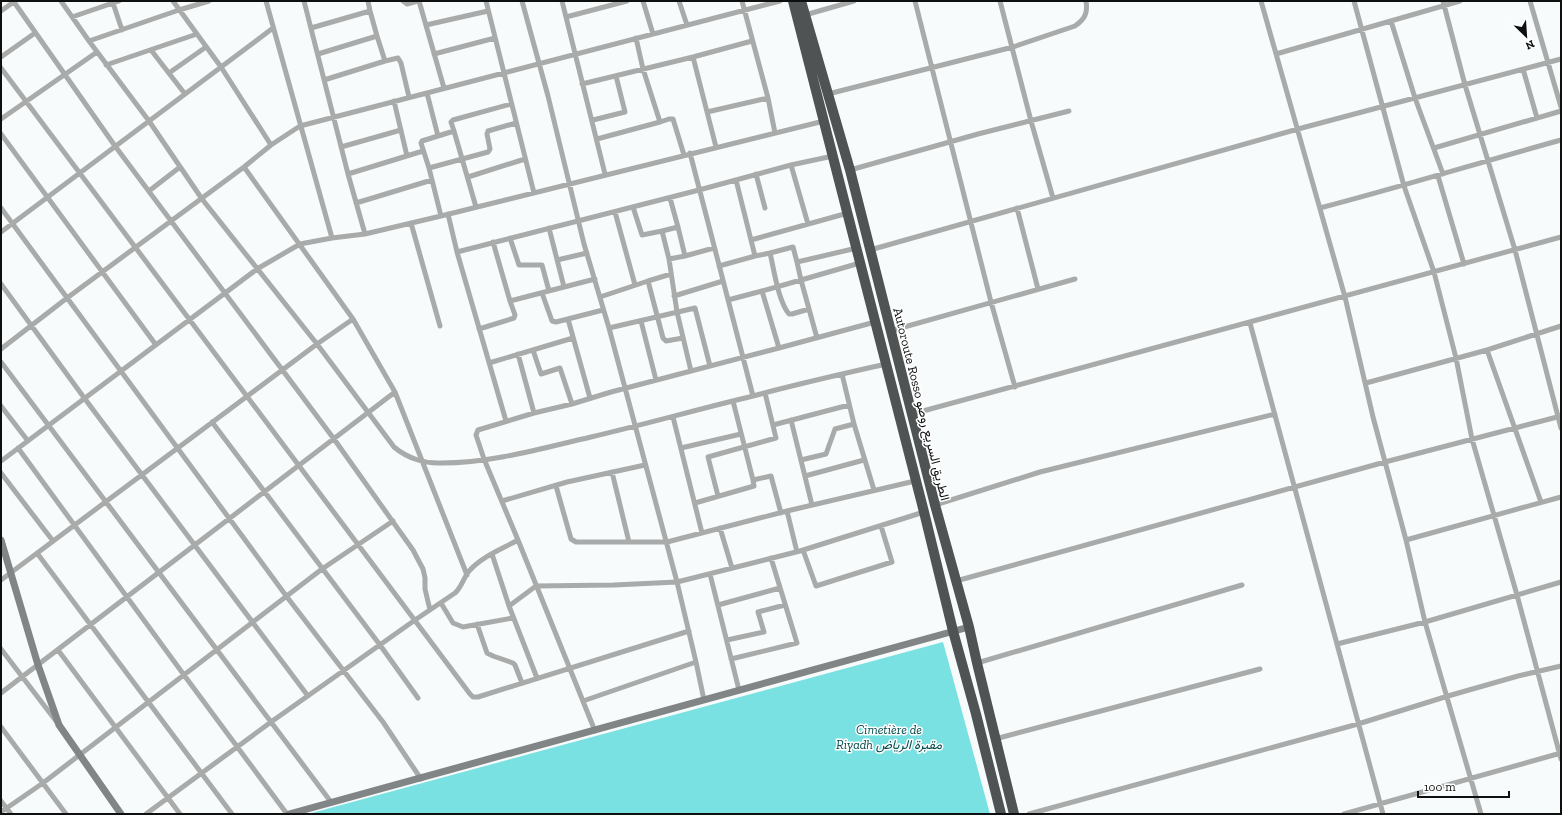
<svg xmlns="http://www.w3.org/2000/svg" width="1562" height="815" viewBox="0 0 1562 815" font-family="'Zilla Slab',Vazirmatn,serif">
	<rect width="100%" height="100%" fill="#f7fbfb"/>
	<path fill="#7ae1e2" d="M 943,642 L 990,814 L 308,814 Z"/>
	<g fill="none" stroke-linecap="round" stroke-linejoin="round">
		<path stroke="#a9abab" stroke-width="5" d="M 61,1 L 89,41 L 149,121 L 202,199 L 317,344 L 394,447 C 407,458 425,464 442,463 C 492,463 543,448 591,437 C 646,424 699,409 753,396 C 797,384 842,374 886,364
			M 173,1 L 221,67 L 271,145
			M 266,1 L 332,238
			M 304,1 L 348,174
			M 403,1 L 407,4 L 418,1
			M 419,1 L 444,88
			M 486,1 L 534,193
			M 522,1 L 548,96 L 584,244 L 609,328 L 677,582 L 696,662 L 704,700
			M 562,1 L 605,174
			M 643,1 L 653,34
			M 679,1 L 687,25
			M 742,1 L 768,98 L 775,133
			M 915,1 L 991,302 L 1015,387
			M 1000,1 L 1031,121 L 1053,198
			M 1261,1 L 1345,297 L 1373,417 L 1406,540 L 1425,622 L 1481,814
			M 1354,1 L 1404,186 L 1434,272 L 1456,358 L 1472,439 L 1517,595 L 1561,759
			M 1443,1 L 1465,85 L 1515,250 L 1561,428
			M 1530,1 L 1561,107
			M 14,2 L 115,146 L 334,439 L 413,550 L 423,569 L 425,578 L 425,589 L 430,610
			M 113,3 L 122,30
			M 1,11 L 15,1
			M 805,15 L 854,1
			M 72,17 L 119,1
			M 566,17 L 627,1
			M 1391,21 L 1415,98 L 1443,174
			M 426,25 L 488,11
			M 311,28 L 370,11 L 368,1
			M 377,36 L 385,61
			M 636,38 L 643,69 L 660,122 L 669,119 L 673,119 L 684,155
			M 89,41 L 179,10 L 209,1
			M 151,50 L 185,94
			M 318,54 L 377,36 L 370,11
			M 434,54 L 495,38
			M 1276,54 L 1460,1
			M 1,57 L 35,33
			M 693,57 L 716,147
			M 106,65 L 197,34
			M 1,68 L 470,694 L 473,697 L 478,697 L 689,631
			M 1523,69 L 1537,118
			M 169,73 L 206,47
			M 324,80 L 385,61 L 398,58 L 401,63 L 409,97
			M 582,84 L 693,57 L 752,41
			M 427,93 L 438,136
			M 828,94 L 1013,47 L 1075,26 C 1085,19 1088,13 1086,1
			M 394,101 L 407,156
			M 707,112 L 768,98
			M 1,119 L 97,52
			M 593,120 L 625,112 L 616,76
			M 454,131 L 476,207
			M 1,134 L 156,345
			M 597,139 L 660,122
			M 341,147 L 401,130
			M 1434,148 L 1561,111
			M 690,153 L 753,396
			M 791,165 L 808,224
			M 244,167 L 353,319
			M 429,168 L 488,152 L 490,149 L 487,134 L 488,131 L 516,123
			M 850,170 L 978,134 L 1069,111
			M 756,174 L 765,208
			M 1438,176 L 1464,264
			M 468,177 L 525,159
			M 149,191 L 180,167
			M 670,198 L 678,227 L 662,231 L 669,259 L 677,312 L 691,371
			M 356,203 L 432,180
			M 633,207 L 642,235 L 662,231
			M 1,208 L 287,597 L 383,722 L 421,779
			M 1017,208 L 1038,289
			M 1320,208 C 1401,187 1481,162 1561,140
			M 615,212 L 635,285
			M 448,214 L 457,252 L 506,421
			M 441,216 L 429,168 L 421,143 L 422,141 L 454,131 L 451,122 L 453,120 L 511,104
			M 411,223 L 440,326
			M 549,228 L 564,287
			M 1,232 L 273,28
			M 365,234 L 348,174 L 423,151
			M 510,238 L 519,265 L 542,265 L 549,291
			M 751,240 L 848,213
			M 493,242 L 510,301 L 595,279
			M 857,248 L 797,262 L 801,280 L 860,263
			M 870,250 L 1298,129 L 1561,59
			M 457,252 L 699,190 L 791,165 L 833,156
			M 770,253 L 793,247 L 797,262
			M 685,256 L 714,248
			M 755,256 L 770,253 C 774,269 778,301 789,314 L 792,314 L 809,309
			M 669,259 L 685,256 L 678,227
			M 557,260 L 587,253
			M 719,266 L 755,256 L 736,180
			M 648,281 L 671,274
			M 1,284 L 85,399 L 308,696
			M 762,291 L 801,280 L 817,338
			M 542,293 L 552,321 L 556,322 L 603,310
			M 674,296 L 723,281
			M 600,297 L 648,281 L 663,338 L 666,341 L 683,338
			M 568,319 L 590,398
			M 641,321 L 656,380
			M 1250,323 L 1383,814
			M 609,328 L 695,308 L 710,366
			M 479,329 L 514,318 L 515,315 L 510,301
			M 890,331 L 1075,279
			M 779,348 L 875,322
			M 1,349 L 67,298 L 244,167 L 271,145 L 300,126 L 780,1
			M 533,350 L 541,374 L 560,368 L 572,404
			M 1487,350 L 1541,502
			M 518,354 L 534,413
			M 1,362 L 331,802
			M 489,363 L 573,338
			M 1366,383 L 1487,350 L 1561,326
			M 733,401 L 753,480
			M 1,406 L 28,441
			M 912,414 L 1561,237
			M 673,417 L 702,533
			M 791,420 L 812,505
			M 212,422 L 380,645 L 418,698
			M 854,424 L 874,490
			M 773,425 L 849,405
			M 18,448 L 184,675 L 287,814
			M 681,448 L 741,434
			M 801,460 L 826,454 L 835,429 L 854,424 L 842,374
			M 1,461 L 257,269 L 300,244 L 332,238 L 365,234 L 441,216 L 824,121
			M 612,472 L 629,542
			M 1,473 L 53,541
			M 805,476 L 864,460
			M 556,486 L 571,539 L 576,542 L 667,542 L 787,511 L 915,481
			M 718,496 L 708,457 L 776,438 L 765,393
			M 502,501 L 567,482 L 645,465
			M 695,503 L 754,486 L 753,480 L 771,476 L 781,513
			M 935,505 L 1040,472 L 1275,414
			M 787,511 L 797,552
			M 720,528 L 732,568
			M 1406,540 L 1561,497
			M 803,550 L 816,586 L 892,562 L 881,526
			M 37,553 L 232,814
			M 492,554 L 509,606 L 537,678
			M 710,574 L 739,690
			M 1,580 L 317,344 L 353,319 L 395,392 L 467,575
			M 956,581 L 1385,462 L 1561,416
			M 441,603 L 453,623 L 463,627 L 513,618
			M 718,605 L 780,588
			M 509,606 L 536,586 L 614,585 L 677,582 L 800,551 L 924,512
			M 477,624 L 487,653 L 493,656 L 513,663 L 515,665 L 522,683
			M 727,640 L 764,632 L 758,612 L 785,605
			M 1337,644 L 1425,622 L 1561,582
			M 1,649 L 56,721
			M 58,650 L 180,814
			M 731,659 L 797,643 L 771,558
			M 977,663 L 1242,585
			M 1,693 L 395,392
			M 583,701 L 696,662
			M 1,727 L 66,814
			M 595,731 L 518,540 L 484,459 L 476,435 L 478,430 L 534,413 L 572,404 L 611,392 L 779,348 L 762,291 L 728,300
			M 995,739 L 1260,669
			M 1,801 L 11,814
			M 1,812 L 43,783 L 322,569 L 393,521
			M 146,814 L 271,722 L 415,620 L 455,593 C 462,587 464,576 470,570 C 483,556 502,549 518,540
			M 1029,814 L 1358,724 L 1448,696 L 1518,676 L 1561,666
			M 1344,814 L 1561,753"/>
		<path stroke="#828585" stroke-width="7" d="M 1,540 L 38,665 L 59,725 L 121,814
			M 289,814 L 969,627"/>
		<path stroke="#4f5353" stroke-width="10" d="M 793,1 L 924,512 L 953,631 L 976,714 L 1001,814
			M 801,1 L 850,170 L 935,505 L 969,627 L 977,663 L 1014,814"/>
	</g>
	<g text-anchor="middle" stroke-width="3" stroke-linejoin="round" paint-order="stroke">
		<g font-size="13" fill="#0e1010" stroke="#fff">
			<text transform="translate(922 404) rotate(76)" y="5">Autoroute Rosso الطريق السريع روصو</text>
		</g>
		<g font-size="13" font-style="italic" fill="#024a4b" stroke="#fff">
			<text x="889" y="734">Cimetière de<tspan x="889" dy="15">Riyadh مقبرة الرياض</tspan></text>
		</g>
	</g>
	<rect width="1562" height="815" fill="none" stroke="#0e1010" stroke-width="4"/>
	<g transform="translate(1526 36) rotate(155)" stroke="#ffffff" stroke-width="3" paint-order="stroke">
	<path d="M0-3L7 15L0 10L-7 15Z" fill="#0e1010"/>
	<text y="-6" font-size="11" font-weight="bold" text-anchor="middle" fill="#0e1010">N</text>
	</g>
	<path d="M1418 791v6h91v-6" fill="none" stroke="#0e1010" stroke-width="2"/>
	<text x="1424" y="791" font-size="12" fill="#0e1010" stroke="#ffffff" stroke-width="3" paint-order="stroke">100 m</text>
</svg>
